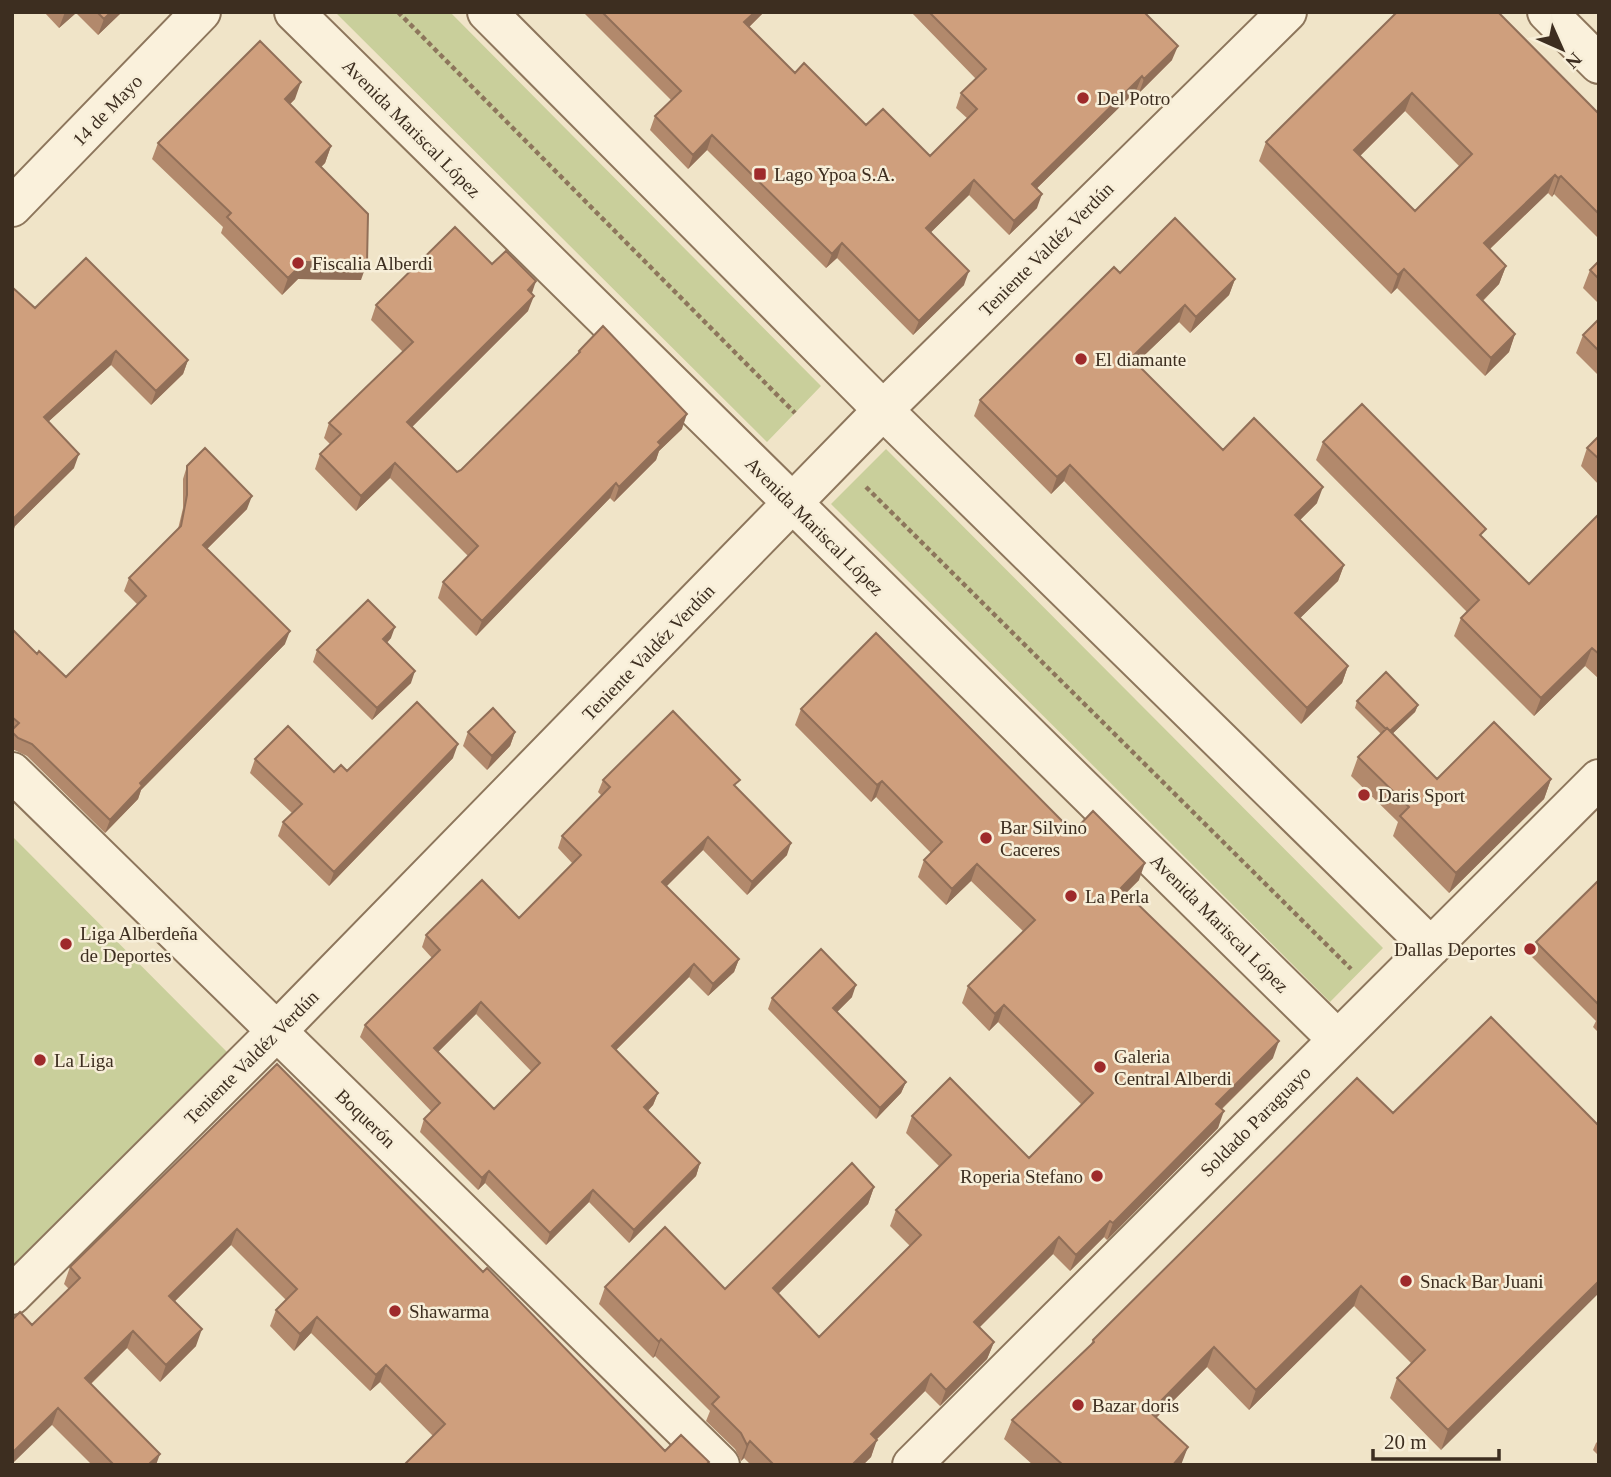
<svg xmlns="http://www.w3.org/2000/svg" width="1611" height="1477" viewBox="0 0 1611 1477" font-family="Georgia,serif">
	<rect width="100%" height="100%" fill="#f0e4c8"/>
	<path fill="#c9cf9b" d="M 335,12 L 450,12 L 821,386 L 767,442 Z
		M 886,449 L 1383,948 L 1330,1002 L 831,504 Z
		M 12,836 L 227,1052 L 12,1266 Z"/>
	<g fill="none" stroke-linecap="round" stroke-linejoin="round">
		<g stroke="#8d765c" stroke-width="42">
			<path id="minor" d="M 294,12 L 1337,1039
				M 487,12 L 883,410 L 1431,947
				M 1547,12 L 1599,64
				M 12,207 L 201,12
				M 12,772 L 720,1465
				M 12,1295 L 277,1031 L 883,410 L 1287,12
				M 912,1465 L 1599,779"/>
		</g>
		<path stroke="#8d765c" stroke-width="4.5" stroke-dasharray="5 3.5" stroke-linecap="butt" d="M 398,12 L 795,413
			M 866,487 L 1351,969"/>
		<use href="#minor" stroke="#faf1dc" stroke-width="38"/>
	</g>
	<path fill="#b2896c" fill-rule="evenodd" d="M 44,12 L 122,12 L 98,35 L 76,13 L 59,28 Z
		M 583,12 L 764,12 L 749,27 L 795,73 L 866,125 L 930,156 L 968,119 L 956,108 L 961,93 L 976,79 L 911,12 L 1144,12 L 1172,60 L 1139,93 L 1136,91 L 1037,188 L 1037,208 L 1009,235 L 969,195 L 931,232 L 964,285 L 913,335 L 837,258 L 826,268 L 707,150 L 688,169 L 650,130 L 655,116 L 671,100 Z
		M 1397,12 L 1599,114 L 1599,239 L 1554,194 L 1552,197 L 1548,193 L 1490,249 L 1506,266 L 1499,284 L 1483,301 L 1515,334 L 1509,352 L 1485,376 L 1397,288 L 1391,294 L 1259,161 L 1266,142 ZM 1405,111 L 1460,167 L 1415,211 L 1360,156 Z
		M 295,99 L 290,104 L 331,146 L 325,163 L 321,167 L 361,280 L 298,279 L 282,295 L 221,233 L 223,227 L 152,159 L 158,143 Z
		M 1599,261 L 1599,304 L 1583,288 L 1590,270 Z
		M 492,264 L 531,293 L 528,311 L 412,427 L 457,472 L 461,470 L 577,355 L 579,351 L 682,429 L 659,451 L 656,460 L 614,502 L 610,498 L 476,636 L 438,598 L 443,582 L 468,556 L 390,478 L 356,511 L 315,469 L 320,454 L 330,444 L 324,438 L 329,423 L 403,352 L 371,320 L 376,305 Z
		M 1120,273 L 1235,279 L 1229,295 L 1190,333 L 1179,322 L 1136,363 L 1223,450 L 1317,503 L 1300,520 L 1344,565 L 1338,581 L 1300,618 L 1348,666 L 1342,683 L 1301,724 L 1064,481 L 1051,494 L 974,416 L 980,400 Z
		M 35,308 L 188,360 L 183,374 L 151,405 L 111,365 L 48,422 L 74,468 L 15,526 Z
		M 1599,319 L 1599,376 L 1576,353 L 1583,335 Z
		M 1599,436 L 1599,485 L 1581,466 L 1587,448 Z
		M 1323,442 L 1483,538 L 1529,584 L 1599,514 L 1599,679 L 1585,666 L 1534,716 L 1454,636 L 1461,618 L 1467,612 L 1316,460 Z
		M 187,466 L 247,509 L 207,549 L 285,644 L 141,790 L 138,799 L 105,833 L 27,756 L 12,749 L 12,629 L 37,654 L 66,677 L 138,605 L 124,591 L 129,578 L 178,529 L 183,508 L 183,479 Z
		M 391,638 L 387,643 L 411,683 L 372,720 L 313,662 L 317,650 Z
		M 1357,701 L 1418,705 L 1415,712 L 1392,734 L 1437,779 L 1551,779 L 1544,799 L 1449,893 L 1393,836 L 1398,822 L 1351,776 L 1358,757 L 1381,734 L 1355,708 Z
		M 801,709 L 1073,832 L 1139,880 L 1126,893 L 1273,1058 L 1222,1109 L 1218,1128 L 1107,1240 L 1104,1237 L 1070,1271 L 1053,1254 L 979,1327 L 994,1342 L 987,1359 L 940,1406 L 925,1391 L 876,1440 L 871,1457 L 863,1465 L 751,1465 L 744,1458 L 741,1461 L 735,1449 L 706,1421 L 710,1411 L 655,1356 L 653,1358 L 599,1304 L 605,1287 L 725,1289 L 874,1187 L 868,1204 L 778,1294 L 819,1337 L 910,1246 L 890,1226 L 896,1210 L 939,1166 L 906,1133 L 912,1116 L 1029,1158 L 1082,1105 L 998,1022 L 989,1031 L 962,1003 L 968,986 L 1024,932 L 971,881 L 946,905 L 918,877 L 924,860 L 931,853 L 876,797 L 871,802 L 795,725 Z
		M 468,732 L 515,732 L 510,746 L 487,770 L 463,746 Z
		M 453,758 L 329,886 L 278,836 L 283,822 L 292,813 L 250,773 L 255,759 L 334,772 L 347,771 Z
		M 603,780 L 737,787 L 787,855 L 747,895 L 703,850 L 666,886 L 739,959 L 734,972 L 708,996 L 689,977 L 616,1050 L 658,1093 L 653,1105 L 648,1111 L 700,1163 L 696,1176 L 629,1243 L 589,1202 L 546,1245 L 485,1183 L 478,1190 L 420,1132 L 424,1119 L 432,1112 L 360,1037 L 365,1025 L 432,958 L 422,947 L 426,935 L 519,918 L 573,864 L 558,848 L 562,836 L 602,796 L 598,792 ZM 476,1014 L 532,1072 L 494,1109 L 438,1052 Z
		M 1599,880 L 1599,1033 L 1593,1027 L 1596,1021 L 1531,956 L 1536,942 Z
		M 852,997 L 837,1012 L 906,1082 L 901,1093 L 876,1119 L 768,1009 L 772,998 Z
		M 277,1064 L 483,1272 L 665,1451 L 709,1462 L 433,1436 L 380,1382 L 370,1391 L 311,1333 L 294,1351 L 270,1326 L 276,1310 L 286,1300 L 231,1245 L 175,1301 L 196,1346 L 160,1382 L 127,1348 L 91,1384 L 156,1465 L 92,1465 L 52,1425 L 32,1325 L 69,1289 L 64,1284 L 70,1267 Z
		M 1393,1113 L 1599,1126 L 1441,1450 L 1390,1398 L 1397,1378 L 1412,1364 L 1354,1306 L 1249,1410 L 1207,1367 L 1156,1418 L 1181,1465 L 1033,1465 L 1004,1439 L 1012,1420 L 1091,1344 L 1093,1340 Z
		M 1599,1440 L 1599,1456 L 1593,1450 L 1596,1443 Z"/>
	<path fill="#916f58" d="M 65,12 L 76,13 L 59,28 Z
		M 111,12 L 122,12 L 98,35 L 104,19 Z
		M 755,12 L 764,12 L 739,37 L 744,22 Z
		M 1178,46 L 1172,60 L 1139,93 L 1144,79 Z
		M 1142,76 L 1136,91 L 1027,198 L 1032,184 Z
		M 301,82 L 295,99 L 279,115 L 285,99 Z
		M 1412,93 L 1405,111 L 1348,168 L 1354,150 Z
		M 712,135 L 707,150 L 688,169 L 693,155 Z
		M 331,146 L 325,163 L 310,178 L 316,162 Z
		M 1555,175 L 1548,193 L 1477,261 L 1484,243 Z
		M 1561,176 L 1554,194 L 1552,197 L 1558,178 Z
		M 974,180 L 969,195 L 921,242 L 926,228 Z
		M 1042,194 L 1037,208 L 1009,235 L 1014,221 Z
		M 842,243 L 837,258 L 826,268 L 832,254 Z
		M 304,262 L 367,263 L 361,280 L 298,279 L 282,295 L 288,278 Z
		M 1506,266 L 1499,284 L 1470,313 L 1477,295 Z
		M 1404,269 L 1397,288 L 1391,294 L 1398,275 Z
		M 969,271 L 964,285 L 913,335 L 919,321 Z
		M 1235,279 L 1229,295 L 1190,333 L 1196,317 Z
		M 536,281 L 531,296 L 528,290 Z
		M 534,296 L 528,311 L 402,437 L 407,422 Z
		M 1185,305 L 1179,322 L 1125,374 L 1131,358 Z
		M 1515,334 L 1509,352 L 1485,376 L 1491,358 Z
		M 116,351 L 111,365 L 38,431 L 44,417 Z
		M 188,360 L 183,374 L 151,405 L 156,391 Z
		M 687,414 L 682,429 L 659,451 L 656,460 L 614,502 L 619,487 L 658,442 Z
		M 79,454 L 74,468 L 15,526 L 12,535 L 12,520 Z
		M 395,463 L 390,478 L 356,511 L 361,496 Z
		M 1070,465 L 1064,481 L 1051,494 L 1057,477 Z
		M 616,483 L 610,498 L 476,636 L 482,621 Z
		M 1323,487 L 1317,503 L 1289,531 L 1295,515 Z
		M 252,496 L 247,509 L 198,558 L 203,545 Z
		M 1344,565 L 1338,581 L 1289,629 L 1295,613 Z
		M 395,627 L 391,638 L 379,650 L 383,639 Z
		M 290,631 L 285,644 L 141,790 L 138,799 L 105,833 L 110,820 L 140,783 Z
		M 1592,648 L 1585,666 L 1534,716 L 1541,698 Z
		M 1348,666 L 1342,683 L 1301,724 L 1307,708 Z
		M 415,671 L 411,683 L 372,720 L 377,708 Z
		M 1418,705 L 1415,712 L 1386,740 L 1389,732 Z
		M 515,732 L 510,746 L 487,770 L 492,756 Z
		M 458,744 L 453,758 L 329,886 L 334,872 Z
		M 1551,779 L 1544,799 L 1449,893 L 1456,873 Z
		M 882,781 L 876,797 L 871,802 L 877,785 Z
		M 708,837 L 703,850 L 658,895 L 662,882 Z
		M 791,843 L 787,855 L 747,895 L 752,882 Z
		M 1145,863 L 1139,880 L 1115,904 L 1121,888 Z
		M 977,864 L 971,881 L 946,905 L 952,889 Z
		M 739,959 L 734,972 L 708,996 L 713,984 Z
		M 694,964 L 689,977 L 608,1058 L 612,1046 Z
		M 856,985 L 852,997 L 829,1020 L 833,1008 Z
		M 481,1002 L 476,1014 L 430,1060 L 434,1048 Z
		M 1004,1005 L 998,1022 L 989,1031 L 995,1014 Z
		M 1279,1041 L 1273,1058 L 1210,1120 L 1216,1104 Z
		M 906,1082 L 901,1093 L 876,1119 L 880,1108 Z
		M 658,1093 L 653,1105 L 639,1119 L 644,1107 Z
		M 1224,1111 L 1218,1128 L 1107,1240 L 1113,1223 Z
		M 700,1163 L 696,1176 L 629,1243 L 634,1230 Z
		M 489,1171 L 485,1183 L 478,1190 L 482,1178 Z
		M 874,1187 L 868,1204 L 767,1305 L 773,1288 Z
		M 593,1190 L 589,1202 L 546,1245 L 550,1233 Z
		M 1110,1221 L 1104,1237 L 1070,1271 L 1076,1255 Z
		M 237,1229 L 231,1245 L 163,1313 L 169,1296 Z
		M 1059,1237 L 1053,1254 L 968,1339 L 974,1322 Z
		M 1599,1281 L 1599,1293 L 1441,1450 L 1448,1430 Z
		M 1361,1286 L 1354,1306 L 1249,1410 L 1256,1390 Z
		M 317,1317 L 311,1333 L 294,1351 L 300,1334 Z
		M 202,1329 L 196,1346 L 160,1382 L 166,1365 Z
		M 133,1331 L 127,1348 L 79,1395 L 85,1378 Z
		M 661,1339 L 655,1356 L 653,1358 L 659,1342 Z
		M 994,1342 L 987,1359 L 940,1406 L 946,1390 Z
		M 1214,1347 L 1207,1367 L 1143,1431 L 1150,1412 Z
		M 386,1365 L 380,1382 L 370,1391 L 376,1375 Z
		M 931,1374 L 925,1391 L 865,1451 L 871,1434 Z
		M 58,1408 L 52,1425 L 12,1464 L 12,1453 Z
		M 877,1440 L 871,1457 L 863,1465 L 852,1465 Z
		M 750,1441 L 744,1458 L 741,1461 L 747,1445 Z
		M 1188,1447 L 1181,1465 L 1173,1465 Z
		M 160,1454 L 156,1465 L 148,1465 Z"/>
	<path fill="#cf9f7d" stroke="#916f58" stroke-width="2" fill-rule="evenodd" d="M 97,12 L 111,12 L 104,19 Z
		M 602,12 L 755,12 L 744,22 L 795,73 L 804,63 L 866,125 L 883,109 L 930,156 L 977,109 L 961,93 L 986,69 L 929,12 L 1144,12 L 1178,46 L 1144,79 L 1142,76 L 1032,184 L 1042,194 L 1014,221 L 974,180 L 926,228 L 969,271 L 919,321 L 842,243 L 832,254 L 712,135 L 693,155 L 655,116 L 681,91 Z
		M 1397,12 L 1498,12 L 1599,114 L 1599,214 L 1561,176 L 1558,178 L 1555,175 L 1484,243 L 1506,266 L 1477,295 L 1515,334 L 1491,358 L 1404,269 L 1398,275 L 1266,142 ZM 1412,93 L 1472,154 L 1415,211 L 1354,150 Z
		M 260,41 L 301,82 L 285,99 L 331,146 L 316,162 L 368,214 L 367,263 L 304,262 L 288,278 L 227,217 L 231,213 L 158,143 Z
		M 1175,218 L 1235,279 L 1196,317 L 1185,305 L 1131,358 L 1223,450 L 1254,418 L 1323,487 L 1295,515 L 1344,565 L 1295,613 L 1348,666 L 1307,708 L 1070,465 L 1057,477 L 980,400 L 1114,267 L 1120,273 Z
		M 455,227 L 492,264 L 506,251 L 536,281 L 528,290 L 534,296 L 407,422 L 457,472 L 461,470 L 580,352 L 579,351 L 603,326 L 687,414 L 658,442 L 661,445 L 619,487 L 616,483 L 482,621 L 443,582 L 478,546 L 395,463 L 361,496 L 320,454 L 341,434 L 329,423 L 413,342 L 376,305 Z
		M 86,258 L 188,360 L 156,391 L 116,351 L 44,417 L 79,454 L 12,520 L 12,287 L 35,308 Z
		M 1599,261 L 1599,279 L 1590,270 Z
		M 1599,319 L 1599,351 L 1583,335 Z
		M 1362,404 L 1486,529 L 1480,535 L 1529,584 L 1599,514 L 1599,654 L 1592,648 L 1541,698 L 1461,618 L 1479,600 L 1323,442 Z
		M 1599,436 L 1599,459 L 1587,448 Z
		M 205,448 L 252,496 L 203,545 L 290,631 L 140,783 L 142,786 L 110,820 L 32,744 L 18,738 L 12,732 L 12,730 L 19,723 L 12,717 L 12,629 L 37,654 L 39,651 L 66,677 L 146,596 L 129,578 L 181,526 L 187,495 L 187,466 Z
		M 368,600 L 395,627 L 383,639 L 415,671 L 377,708 L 317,650 Z
		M 876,633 L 1073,832 L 1093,811 L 1145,863 L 1121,888 L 1279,1041 L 1216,1104 L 1224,1111 L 1113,1223 L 1110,1221 L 1076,1255 L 1059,1237 L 974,1322 L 994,1342 L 946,1390 L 931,1374 L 871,1434 L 877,1440 L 852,1465 L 774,1465 L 750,1441 L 747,1445 L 741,1433 L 712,1404 L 719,1397 L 661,1339 L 659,1342 L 605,1287 L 665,1227 L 725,1289 L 852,1163 L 874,1187 L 773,1288 L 819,1337 L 921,1235 L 896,1210 L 951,1155 L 912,1116 L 950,1078 L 1029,1158 L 1093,1093 L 1004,1005 L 995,1014 L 968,986 L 1035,920 L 977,864 L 952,889 L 924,860 L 942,842 L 882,781 L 877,785 L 801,709 Z
		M 1386,672 L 1418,705 L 1390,731 L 1387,728 L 1386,729 L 1357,701 Z
		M 417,702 L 458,744 L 334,872 L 283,822 L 302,804 L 255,759 L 288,726 L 334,772 L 341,765 L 347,771 Z
		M 493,708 L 515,732 L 492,756 L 468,732 Z
		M 673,711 L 740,780 L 734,785 L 791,843 L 752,882 L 708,837 L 662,882 L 739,959 L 713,984 L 694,964 L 612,1046 L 658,1093 L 644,1107 L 700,1163 L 634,1230 L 593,1190 L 550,1233 L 489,1171 L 482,1178 L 424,1119 L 440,1103 L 365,1025 L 440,950 L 426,935 L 482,880 L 519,918 L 581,855 L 562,836 L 610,787 L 603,780 ZM 481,1002 L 540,1063 L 494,1109 L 434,1048 Z
		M 1494,722 L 1551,779 L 1456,873 L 1400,816 L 1409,807 L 1358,757 L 1387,728 L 1437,779 Z
		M 1599,880 L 1599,1005 L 1536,942 Z
		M 821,949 L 856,985 L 833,1008 L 906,1082 L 880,1108 L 772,998 Z
		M 1491,1017 L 1599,1126 L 1599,1281 L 1448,1430 L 1397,1378 L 1425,1350 L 1361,1286 L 1256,1390 L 1214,1347 L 1150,1412 L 1188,1447 L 1173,1465 L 1063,1465 L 1012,1420 L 1094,1342 L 1093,1340 L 1357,1078 L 1393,1113 Z
		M 277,1064 L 483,1272 L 487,1268 L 665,1451 L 681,1435 L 709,1462 L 706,1465 L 404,1465 L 445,1424 L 386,1365 L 376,1375 L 317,1317 L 300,1334 L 276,1310 L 297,1289 L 237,1229 L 169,1296 L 202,1329 L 166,1365 L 133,1331 L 85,1378 L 160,1454 L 148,1465 L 114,1465 L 58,1408 L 12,1453 L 12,1320 L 20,1312 L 32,1325 L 80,1278 L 70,1267 Z"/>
	<g fill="#9e2a2b" stroke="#f7eed8" stroke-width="2.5">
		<circle cx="1083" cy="98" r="7"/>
		<rect x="753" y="167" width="14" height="14" rx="3.5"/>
		<circle cx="298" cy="263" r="7"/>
		<circle cx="1081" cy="359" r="7"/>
		<circle cx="1364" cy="795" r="7"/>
		<circle cx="986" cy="838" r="7"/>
		<circle cx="1071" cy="896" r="7"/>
		<circle cx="66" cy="944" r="7"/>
		<circle cx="1530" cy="949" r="7"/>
		<circle cx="40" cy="1060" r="7"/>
		<circle cx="1100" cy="1067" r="7"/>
		<circle cx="1097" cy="1176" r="7"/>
		<circle cx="1406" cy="1281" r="7"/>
		<circle cx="395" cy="1311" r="7"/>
		<circle cx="1078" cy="1405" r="7"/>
	</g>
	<g text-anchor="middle" stroke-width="5" stroke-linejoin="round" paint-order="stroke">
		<g font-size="19" fill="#3d2e20" stroke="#f7eed8" text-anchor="start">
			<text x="1097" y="105">Del Potro</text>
			<text x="774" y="181">Lago Ypoa S.A.</text>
			<text x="312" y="270">Fiscalia Alberdi</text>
			<text x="1095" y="366">El diamante</text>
			<text x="1378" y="802">Daris Sport</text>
			<text x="1000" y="834">Bar Silvino<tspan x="1000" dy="22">Caceres</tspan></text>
			<text x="1085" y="903">La Perla</text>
			<text x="80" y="940">Liga Alberdeña<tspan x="80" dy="22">de Deportes</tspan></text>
			<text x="1516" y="956" text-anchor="end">Dallas Deportes</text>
			<text x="1114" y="1063">Galeria<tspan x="1114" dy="22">Central Alberdi</tspan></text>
			<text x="54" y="1067">La Liga</text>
			<text x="1083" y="1183" text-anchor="end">Roperia Stefano</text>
			<text x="1420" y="1288">Snack Bar Juani</text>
			<text x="409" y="1318">Shawarma</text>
			<text x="1092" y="1412">Bazar doris</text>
		</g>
		<g font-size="19" fill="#3d2e20" stroke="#f7eed8">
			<text transform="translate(107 110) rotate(-46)" y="7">14 de Mayo</text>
			<text transform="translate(412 128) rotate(45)" y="7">Avenida Mariscal López</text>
			<text transform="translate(1046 249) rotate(-45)" y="7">Teniente Valdéz Verdún</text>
			<text transform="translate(815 526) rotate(45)" y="7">Avenida Mariscal López</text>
			<text transform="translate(648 652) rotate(-46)" y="7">Teniente Valdéz Verdún</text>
			<text transform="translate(1220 923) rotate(45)" y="7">Avenida Mariscal López</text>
			<text transform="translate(251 1057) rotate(-45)" y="7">Teniente Valdéz Verdún</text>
			<text transform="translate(366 1118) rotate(44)" y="7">Boquerón</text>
			<text transform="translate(1255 1121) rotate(-45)" y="7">Soldado Paraguayo</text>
		</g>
	</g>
	<rect width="1611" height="1477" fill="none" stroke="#3d2e20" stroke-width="28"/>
	<g transform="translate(1562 49) rotate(135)" stroke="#f7eed8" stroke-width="5" paint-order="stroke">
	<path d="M0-5L12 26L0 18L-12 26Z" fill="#3d2e20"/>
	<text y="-10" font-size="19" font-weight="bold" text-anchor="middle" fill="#3d2e20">N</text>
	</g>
	<path d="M1373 1449v10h126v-10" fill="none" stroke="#3d2e20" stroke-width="3.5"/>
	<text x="1384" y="1449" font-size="21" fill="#3d2e20" stroke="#f7eed8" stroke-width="5" paint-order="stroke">20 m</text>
</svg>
